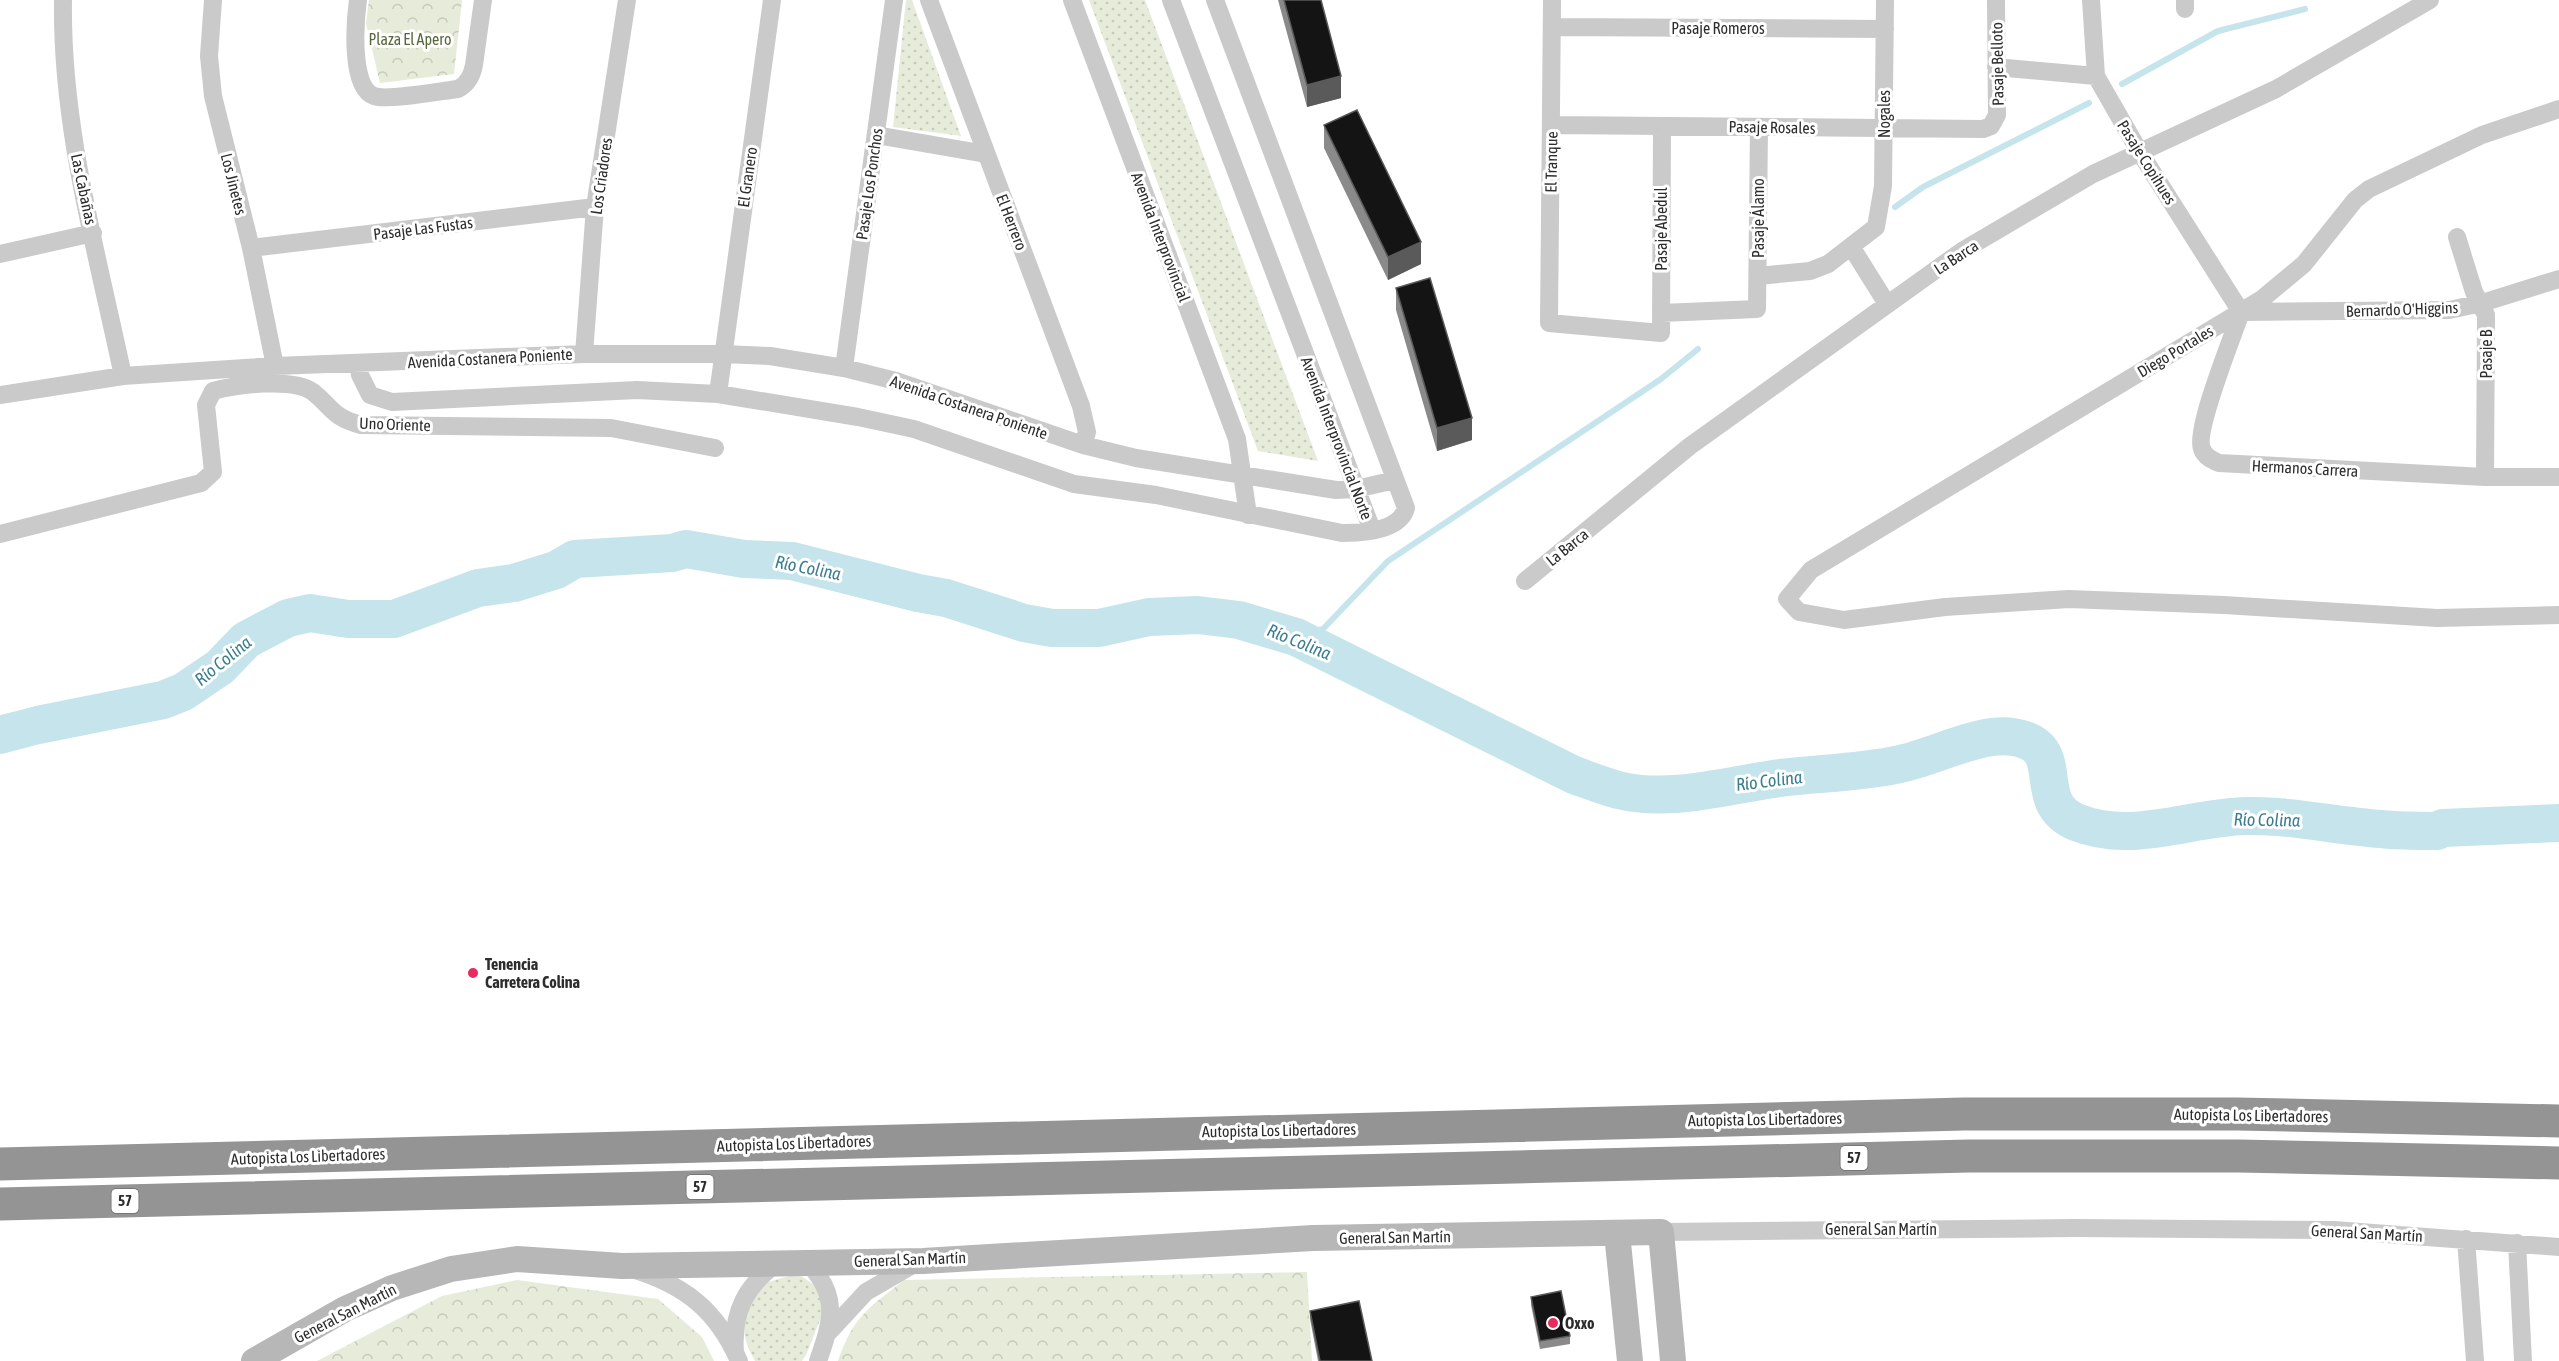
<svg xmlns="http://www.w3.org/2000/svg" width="2559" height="1361" viewBox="0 0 2559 1361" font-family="'Asap Condensed',sans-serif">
	<defs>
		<pattern id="grass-dots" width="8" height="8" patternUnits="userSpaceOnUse" patternTransform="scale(1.5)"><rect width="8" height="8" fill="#e6ebda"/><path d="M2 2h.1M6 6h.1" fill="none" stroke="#c6cabb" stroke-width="1.8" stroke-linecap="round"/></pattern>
		<pattern id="forest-crowns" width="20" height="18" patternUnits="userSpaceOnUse" patternTransform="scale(1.5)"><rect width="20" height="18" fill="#e6ebda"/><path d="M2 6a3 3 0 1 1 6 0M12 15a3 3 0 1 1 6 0" fill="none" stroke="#c6cabb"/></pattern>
	</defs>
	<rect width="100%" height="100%" fill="#fff"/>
	<path fill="url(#grass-dots)" d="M 906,0 L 912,0 L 961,136 L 893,127 Z
		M 1089,0 L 1145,0 L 1318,461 L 1258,451 Z
		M 792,1275 L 801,1276 L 816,1286 L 824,1310 L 806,1355 L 802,1361 L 755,1361 C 735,1326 745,1313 765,1283 Z"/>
	<path fill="url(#forest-crowns)" d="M 369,0 L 462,0 L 454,74 L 380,83 L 366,23 Z
		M 1307,1272 L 1312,1361 L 838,1361 C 854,1315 868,1309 904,1280 Z
		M 517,1280 L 658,1299 L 702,1337 L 714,1361 L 317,1361 L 442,1296 Z"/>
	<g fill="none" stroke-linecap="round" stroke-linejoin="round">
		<path stroke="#c5e4eb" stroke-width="6" d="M 2122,84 L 2218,31 L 2305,9
			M 1895,207 L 1923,187 L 2089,103
			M 1296,637 L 1323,629 L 1388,561 L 1661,379 L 1698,349"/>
		<path stroke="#c5e4eb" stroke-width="38" d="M 0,735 L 38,725 L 163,700 L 183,692 L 220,667 L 246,640 L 288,618 L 310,613 L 348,619 L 394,619 L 478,588 L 514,583 L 556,570 L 575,559 L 672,553 L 686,549 L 744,559 L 792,561 L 918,593 L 946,598 L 1024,623 L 1052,628 L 1099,628 L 1149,617 L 1198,615 L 1239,620 L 1296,637 L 1574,775 C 1588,780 1603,786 1618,790 C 1671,803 1727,785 1780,778 C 1819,773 1861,773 1900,764 C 1934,757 1979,732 2013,737 C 2072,746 2027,801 2076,822 C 2132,845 2190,817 2246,816 C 2292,815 2336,826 2381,829 C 2399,831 2418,831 2437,831 L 2443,828 L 2559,823"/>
		<path stroke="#cacaca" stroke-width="18" d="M 63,0 C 61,128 97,252 123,376
			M 213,0 L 209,56 L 213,96 L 251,248 L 275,366
			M 358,0 C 355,21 350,88 374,96 C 387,101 441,91 458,89 C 468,84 472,76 474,65 L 483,0
			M 929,0 L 1081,406 L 1087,432 L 1083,445
			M 1072,0 L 1237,439 L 1248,515
			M 1171,0 L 1372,530
			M 1552,0 L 1549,323 L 1661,333 L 1662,126
			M 2091,0 L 2096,76 L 2139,151 L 2241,312
			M 2185,0 L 2185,9
			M 1552,27 L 1885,29
			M 1996,67 L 2096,76
			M 2559,109 L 2482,135 L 2369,189 L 2355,200 L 2304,264 L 2262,299 L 1811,570 L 1787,599 L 1799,612 L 1844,620 L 1945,607 L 2069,599 L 2224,605 L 2437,618 L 2559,615
			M 1551,125 L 1983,129 L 1991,126 L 1997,115 L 1996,0
			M 876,135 L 986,154
			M 2457,237 L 2474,292 L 2486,315 L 2485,477
			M 251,248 L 595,207
			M 1852,248 L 1887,304
			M 0,254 L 93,233
			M 1758,276 L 1810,271 L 1828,264 L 1876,227 L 1883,186 L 1885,0
			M 2241,312 C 2233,336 2194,431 2202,449 C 2205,457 2212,460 2219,463 L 2485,477 L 2559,477
			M 2243,312 L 2449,310 L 2482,303 L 2559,279
			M 1661,313 L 1757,309 L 1759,127
			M 584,354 L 595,207 L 627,0
			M 358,364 L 360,375 L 370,395 L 392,402 L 637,390 L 718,394 L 858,417 L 914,429 L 1074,484 L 1156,495 L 1342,533 C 1362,533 1400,531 1406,508 L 1215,0
			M 844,368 L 894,0
			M 718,394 L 772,0
			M 0,395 L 123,376 L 275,366 L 584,354 L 723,354 L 770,356 L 844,368 L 896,381 L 1083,445 L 1136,458 L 1336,490 L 1356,489 L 1395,480
			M 0,534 L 201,483 L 213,472 L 206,405 L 213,391 C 236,385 293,377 313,392 C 334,409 332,417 361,425 L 611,428 L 715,448
			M 1525,581 L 1690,446 L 1962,251 L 2093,174 L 2276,89 L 2430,0
			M 1661,1232 L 2074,1228 L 2334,1230 L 2559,1247
			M 2466,1239 L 2475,1361
			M 2517,1243 L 2523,1361
			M 807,1262 C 840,1296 832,1321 818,1361
			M 635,1270 C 686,1286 717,1311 739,1361
			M 829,1332 L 866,1292 L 916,1263
			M 735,1352 C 732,1311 746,1286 778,1262"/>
		<path stroke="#b7b7b7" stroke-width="26" d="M 1617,1233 L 1630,1361
			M 254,1361 L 345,1309 L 392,1288 L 451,1269 L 517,1259 L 622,1266 L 923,1261 L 1313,1238 L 1661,1232 L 1673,1361"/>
		<path stroke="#949494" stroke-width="33" d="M 0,1164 L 1964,1114 L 2237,1114 L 2559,1121
			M 0,1204 L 1969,1156 L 2239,1156 L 2559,1163"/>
	</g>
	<path fill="#8a8a8a" d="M 1278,0 L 1321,0 L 1341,98 L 1307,107 Z
		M 1324,125 L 1421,264 L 1388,280 L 1324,148 Z
		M 1396,288 L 1472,440 L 1437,451 L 1396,310 Z
		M 1531,1297 L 1570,1336 L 1570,1344 L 1540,1349 L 1531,1305 Z
		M 1310,1311 L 1372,1361 L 1318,1361 L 1310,1319 Z"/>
	<path fill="#5a5a5a" d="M 1341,76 L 1341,98 L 1307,107 L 1307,85 Z
		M 1421,242 L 1421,264 L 1388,280 L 1388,257 Z
		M 1472,418 L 1472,440 L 1437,451 L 1437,428 Z"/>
	<path fill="#141414" stroke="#5a5a5a" stroke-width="1.5" d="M 1284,0 L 1321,0 L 1341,76 L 1307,85 Z
		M 1357,110 L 1421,242 L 1388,257 L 1324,125 Z
		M 1430,278 L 1472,418 L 1437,428 L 1396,288 Z
		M 1561,1291 L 1570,1336 L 1540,1341 L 1531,1297 Z
		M 1359,1301 L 1372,1361 L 1320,1361 L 1310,1311 Z"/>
	<g fill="#e72b5d" stroke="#fff" stroke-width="2">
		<circle cx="473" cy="973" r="6"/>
		<circle cx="1553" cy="1323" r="6"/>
	</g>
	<g text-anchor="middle" stroke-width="6" stroke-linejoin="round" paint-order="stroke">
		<g fill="#fff" stroke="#6c6c6c" stroke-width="1.5">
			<rect x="1840.5" y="1146" width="27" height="24" rx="4.5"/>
			<rect x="686.5" y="1175" width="27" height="24" rx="4.5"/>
			<rect x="111.5" y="1189" width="27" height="24" rx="4.5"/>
		</g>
		<g font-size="15" font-weight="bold" fill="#2d2d2d">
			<text x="1854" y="1163">57</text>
			<text x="700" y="1192">57</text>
			<text x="125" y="1206">57</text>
		</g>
		<g font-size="16" fill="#2d2d2d" stroke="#fff">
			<text x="1718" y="34">Pasaje Romeros</text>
			<text transform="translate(1997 64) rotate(-91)" y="6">Pasaje Belloto</text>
			<text transform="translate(1884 114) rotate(-90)" y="6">Nogales</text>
			<text transform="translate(1772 127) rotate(1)" y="6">Pasaje Rosales</text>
			<text transform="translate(1551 162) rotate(-89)" y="6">El Tranque</text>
			<text transform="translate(2147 162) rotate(58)" y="6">Pasaje Copihues</text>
			<text transform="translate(601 176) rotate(-82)" y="6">Los Criadores</text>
			<text transform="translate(747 177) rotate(-82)" y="6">El Granero</text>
			<text transform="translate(234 184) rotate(76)" y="6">Los Jinetes</text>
			<text transform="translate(869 184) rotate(-82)" y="6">Pasaje Los Ponchos</text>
			<text transform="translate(84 189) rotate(78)" y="6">Las Cabañas</text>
			<text transform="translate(1758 218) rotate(-90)" y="6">Pasaje Álamo</text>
			<text transform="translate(1012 222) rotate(69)" y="6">El Herrero</text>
			<text transform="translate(423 228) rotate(-7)" y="6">Pasaje Las Fustas</text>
			<text transform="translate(1661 229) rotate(-90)" y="6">Pasaje Abedul</text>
			<text transform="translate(1161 237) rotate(69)" y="6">Avenida Interprovincial</text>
			<text transform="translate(1956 257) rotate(-33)" y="6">La Barca</text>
			<text transform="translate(2402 309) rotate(-2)" y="6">Bernardo O'Higgins</text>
			<text transform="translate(2175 351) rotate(-31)" y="6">Diego Portales</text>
			<text transform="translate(2486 354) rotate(-90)" y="6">Pasaje B</text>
			<text transform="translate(490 358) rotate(-3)" y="6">Avenida Costanera Poniente</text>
			<text transform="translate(969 407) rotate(19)" y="6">Avenida Costanera Poniente</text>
			<text transform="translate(395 424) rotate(2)" y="6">Uno Oriente</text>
			<text transform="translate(1337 438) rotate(69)" y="6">Avenida Interprovincial Norte</text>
			<text transform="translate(2305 468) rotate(3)" y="6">Hermanos Carrera</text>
			<text transform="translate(1567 547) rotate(-39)" y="6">La Barca</text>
			<text transform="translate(2251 1115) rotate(1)" y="6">Autopista Los Libertadores</text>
			<text transform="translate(1765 1119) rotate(-1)" y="6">Autopista Los Libertadores</text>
			<text transform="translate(1279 1130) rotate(-1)" y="6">Autopista Los Libertadores</text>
			<text transform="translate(794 1143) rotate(-2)" y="6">Autopista Los Libertadores</text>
			<text transform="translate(308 1156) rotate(-2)" y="6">Autopista Los Libertadores</text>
			<text x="1881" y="1235">General San Martín</text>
			<text transform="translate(2367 1233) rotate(3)" y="6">General San Martín</text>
			<text transform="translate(1395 1237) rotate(-1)" y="6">General San Martín</text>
			<text transform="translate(910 1259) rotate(-2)" y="6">General San Martín</text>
			<text transform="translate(345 1313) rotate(-27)" y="6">General San Martín</text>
		</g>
		<g font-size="16" fill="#58683a" stroke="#fff">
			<text x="410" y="45">Plaza El Apero</text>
		</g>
		<g font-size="16" font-weight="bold" fill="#2d2d2d" stroke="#fff" text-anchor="start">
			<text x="485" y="970">Tenencia<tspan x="485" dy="18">Carretera Colina</tspan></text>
			<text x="1565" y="1329">Oxxo</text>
		</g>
		<g font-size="18" font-style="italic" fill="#3a7e8f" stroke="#fff">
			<text transform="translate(808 568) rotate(11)" y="6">Río Colina</text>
			<text transform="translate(1299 642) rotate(22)" y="6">Río Colina</text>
			<text transform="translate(223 661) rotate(-39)" y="6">Río Colina</text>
			<text transform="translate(1769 781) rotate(-7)" y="6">Río Colina</text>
			<text transform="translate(2267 820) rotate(1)" y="6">Río Colina</text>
		</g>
	</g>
</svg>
